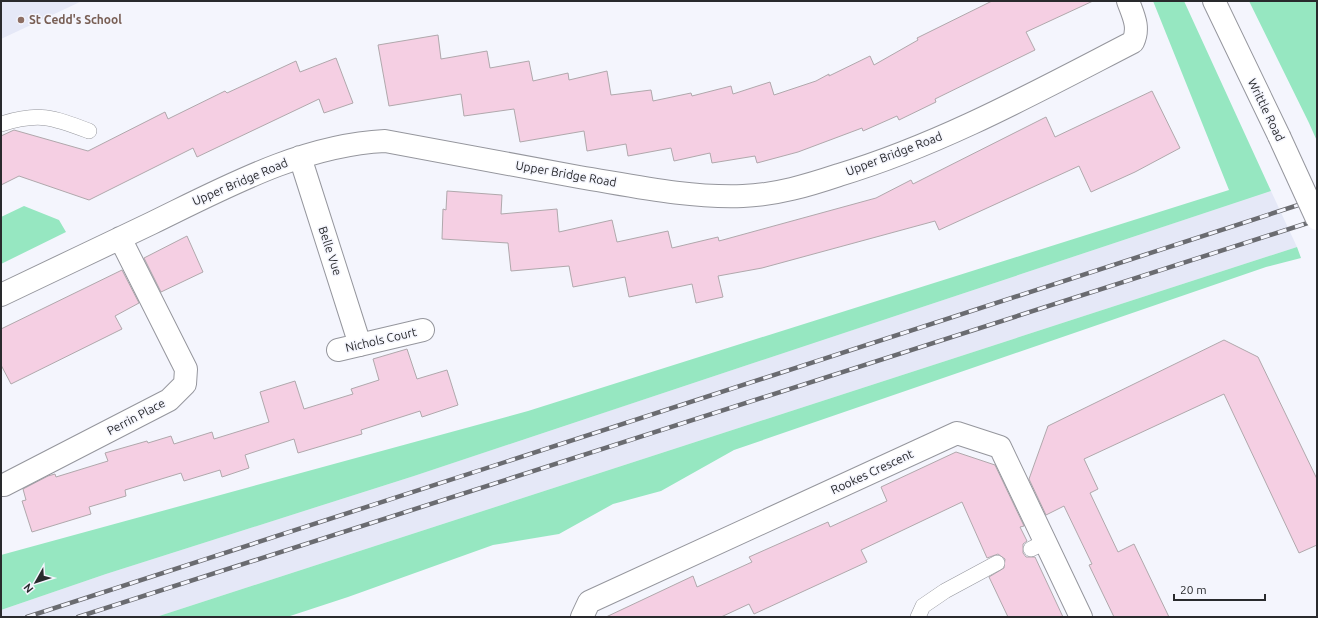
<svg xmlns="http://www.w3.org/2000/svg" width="1318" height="618" viewBox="0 0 1318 618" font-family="Ubuntu,sans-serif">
	<rect width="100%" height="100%" fill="#f4f5fd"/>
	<path fill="#e5e8f7" d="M 1,1 L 82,1 L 1,39 Z
		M 1271,191 L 1297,247 L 156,617 L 1,617 L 1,610 L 106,574 L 414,476 Z"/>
	<path fill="#96e7c1" d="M 1153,1 L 1184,1 L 1271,191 L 414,476 L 106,574 L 1,610 L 1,555 L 528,411 L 1229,190 Z
		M 1249,1 L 1317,1 L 1317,141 L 1309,123 Z
		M 24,206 L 59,220 L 66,232 L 1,264 L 1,217 Z
		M 1297,247 L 1301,258 L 1266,267 L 734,450 L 661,491 L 613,504 L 559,534 L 493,545 L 348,597 L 287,617 L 156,617 Z"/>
	<path fill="#f5cfe3" stroke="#b0a8ac" d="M 992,1 L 1093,1 L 1026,32 L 1035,50 L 935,99 L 936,102 L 899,120 L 897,116 L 863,131 L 862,128 L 798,152 L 757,163 L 755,156 L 712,163 L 710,153 L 674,161 L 671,148 L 628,156 L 626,144 L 587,151 L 584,131 L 520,142 L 514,109 L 464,116 L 461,94 L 389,106 L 378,45 L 438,35 L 441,59 L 487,51 L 490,68 L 529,61 L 533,81 L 568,73 L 569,80 L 607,71 L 611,95 L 651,90 L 653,101 L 691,93 L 692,96 L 731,86 L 733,94 L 770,82 L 774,95 L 816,81 L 829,74 L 829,76 L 870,56 L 874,65 L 918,40 L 917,38 Z
		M 336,58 L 353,103 L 324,113 L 319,99 L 197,157 L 193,148 L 89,200 L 19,176 L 1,185 L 1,136 L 14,130 L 88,151 L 165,112 L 168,119 L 225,91 L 227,93 L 296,61 L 300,72 Z
		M 1152,91 L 1180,148 L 1135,172 L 1091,192 L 1079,166 L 939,230 L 935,221 L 762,268 L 718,276 L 723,297 L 696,303 L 692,284 L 629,297 L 625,277 L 573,287 L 569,266 L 511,271 L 508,243 L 442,239 L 443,209 L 446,210 L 447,191 L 502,195 L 501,214 L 557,209 L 559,232 L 612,220 L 617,242 L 668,231 L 672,248 L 718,237 L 719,241 L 876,198 L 911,180 L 913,184 L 1046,117 L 1055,137 Z
		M 187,236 L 203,272 L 161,292 L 144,258 Z
		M 122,270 L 139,303 L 115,316 L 122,329 L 11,384 L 1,365 L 1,329 Z
		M 1224,340 L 1258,357 L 1317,479 L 1317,545 L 1299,553 L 1224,394 L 1084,459 L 1098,489 L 1090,493 L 1118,552 L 1134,544 L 1169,617 L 1114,617 L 1089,565 L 1092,564 L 1064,506 L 1046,515 L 1029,479 L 1048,426 Z
		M 407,349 L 417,379 L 447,370 L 458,405 L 422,417 L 420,411 L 361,430 L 362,434 L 298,453 L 294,439 L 245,455 L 249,468 L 222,477 L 220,470 L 184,481 L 181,473 L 125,490 L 126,496 L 89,507 L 91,514 L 32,532 L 22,501 L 26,500 L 23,489 L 48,476 L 55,474 L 56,477 L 108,461 L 105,453 L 147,441 L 148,443 L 171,436 L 174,444 L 212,432 L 214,439 L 269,422 L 260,392 L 295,381 L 304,409 L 353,394 L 351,389 L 379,380 L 373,359 Z
		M 956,452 L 995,465 L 1024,526 L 1020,527 L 1027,541 L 1023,544 L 1023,553 L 1026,557 L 1035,557 L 1063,617 L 1008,617 L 989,577 L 1004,568 L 1005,559 L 998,554 L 987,558 L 962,502 L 861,550 L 867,562 L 754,614 L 749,604 L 721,617 L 606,617 L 693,576 L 697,587 L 752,562 L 749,557 L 828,522 L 830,527 L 887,501 L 881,487 Z"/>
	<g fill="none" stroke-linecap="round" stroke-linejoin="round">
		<g stroke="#95969d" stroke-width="16">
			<path id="lane" d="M 1,124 C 39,112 52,117 89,131
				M 1031,549 L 1045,542
				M 918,617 L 923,606 L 945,591 L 997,563"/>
		</g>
		<g stroke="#95969d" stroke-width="24">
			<path id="street" d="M 300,157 L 360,345
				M 1,295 C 51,271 102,247 152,223 C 226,187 302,145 385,141 C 450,153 515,165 579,177 C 634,186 688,198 743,196 C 776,195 809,185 839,175 C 942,144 1038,91 1133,42 C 1140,27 1133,15 1128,1
				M 338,350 L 423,330
				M 4,485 L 169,400 L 185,384 L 186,369 L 120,238
				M 582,617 L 589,602 L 957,433 L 1000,447 L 1081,617"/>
		</g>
		<g stroke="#95969d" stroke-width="24">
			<path id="secondary" d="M 1214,1 L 1279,136"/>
		</g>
		<use href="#lane" stroke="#fff" stroke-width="15"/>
		<use href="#street" stroke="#fff" stroke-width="22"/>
		<use href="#secondary" stroke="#fff" stroke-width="22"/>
		<g stroke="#6a6b70" stroke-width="4.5">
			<path id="rail" d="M 27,617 L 1317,199
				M 78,617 L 1317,220"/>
		</g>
		<use href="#rail" stroke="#f4f5fd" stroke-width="3" stroke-dasharray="9" stroke-linecap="butt"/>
		<g stroke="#95969d" stroke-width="24" stroke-linecap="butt">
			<path id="secondary-bridge" d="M 1279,136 L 1317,219"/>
		</g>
		<use href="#secondary-bridge" stroke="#fff" stroke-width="22"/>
	</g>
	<circle fill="#8d6e63" stroke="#f4f5fd" stroke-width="1.5" cx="21" cy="20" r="4"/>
	<g text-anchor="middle" stroke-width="3" stroke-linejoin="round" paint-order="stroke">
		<g font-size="12" font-weight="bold" fill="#785e54" stroke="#f4f5fd" text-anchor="start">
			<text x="29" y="24">St Cedd's School</text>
		</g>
		<g font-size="12" fill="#292a2d" stroke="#f4f5fd">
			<text transform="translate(1266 110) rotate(64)" y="4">Writtle Road</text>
			<text transform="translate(894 154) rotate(-21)" y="4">Upper Bridge Road</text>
			<text transform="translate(566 174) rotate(10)" y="4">Upper Bridge Road</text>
			<text transform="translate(240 182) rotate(-23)" y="4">Upper Bridge Road</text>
			<text transform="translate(330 251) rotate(72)" y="4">Belle Vue</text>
			<text transform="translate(381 340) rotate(-13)" y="4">Nichols Court</text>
			<text transform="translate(136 417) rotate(-28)" y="4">Perrin Place</text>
			<text transform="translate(872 472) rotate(-25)" y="4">Rookes Crescent</text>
		</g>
	</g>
	<rect width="1318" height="618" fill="none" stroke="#292a2d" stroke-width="4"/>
	<g transform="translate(36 582) rotate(231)" stroke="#f4f5fd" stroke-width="3" paint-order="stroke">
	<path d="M0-3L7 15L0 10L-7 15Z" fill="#292a2d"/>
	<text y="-6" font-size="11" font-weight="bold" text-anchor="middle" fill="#292a2d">N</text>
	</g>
	<path d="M1174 594v6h91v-6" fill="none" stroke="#292a2d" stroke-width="2"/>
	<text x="1180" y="594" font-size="12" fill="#292a2d" stroke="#f4f5fd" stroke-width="3" paint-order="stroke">20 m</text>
</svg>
